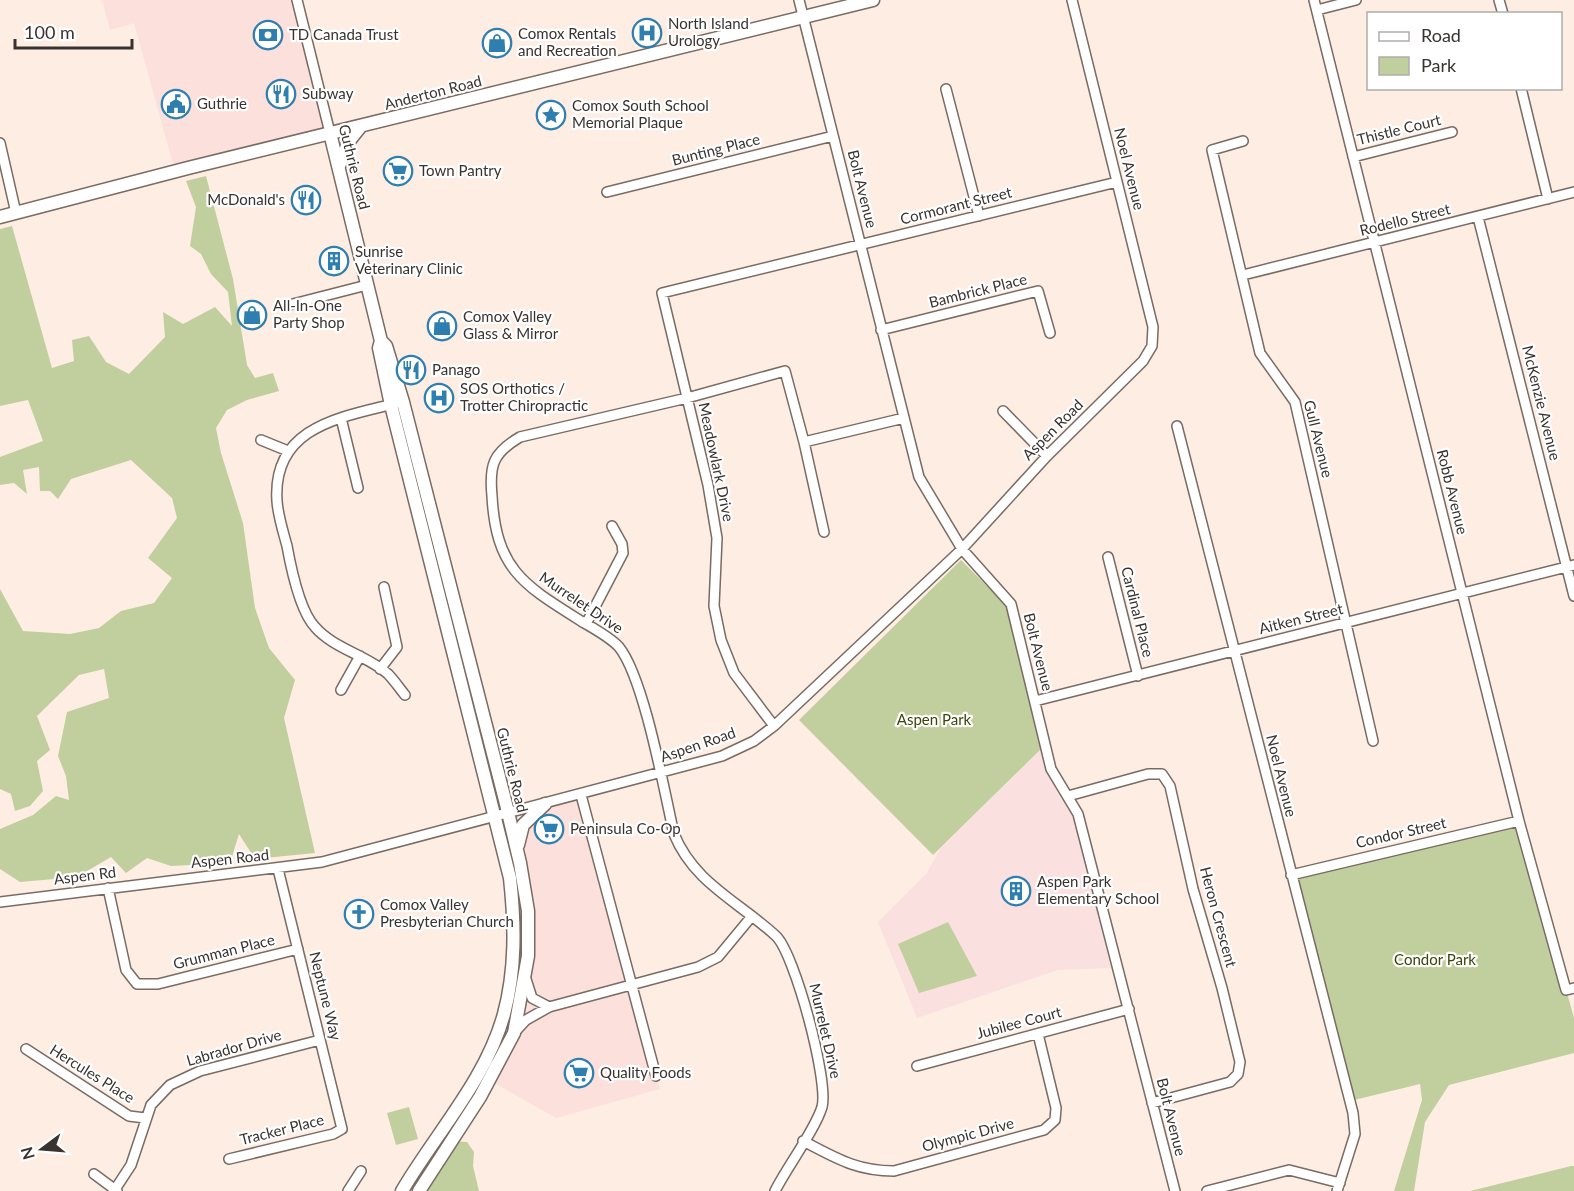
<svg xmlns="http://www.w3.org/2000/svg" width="1574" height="1191" viewBox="0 0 1574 1191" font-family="Lato,sans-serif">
	<rect width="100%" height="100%" fill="#feede3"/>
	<path fill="#fbe0db" d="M 102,0 L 297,0 L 330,133 L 175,171 L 134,23 L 110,30 Z
		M 581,795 L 660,1089 L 556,1118 L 489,1080 L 514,1033 L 528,956 L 519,840 L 545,804 Z"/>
	<path fill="#fbe0e0" d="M 1043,747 L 1057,792 L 1074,816 L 1111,968 L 1058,970 L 917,1018 L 878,922 L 927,873 L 940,849 Z"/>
	<path fill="#c1cf9e" d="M 206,176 L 233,279 L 247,365 L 255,378 L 273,373 L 279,391 L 247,400 L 227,410 L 216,428 L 221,453 L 243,523 L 255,608 L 269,648 L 295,680 L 284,718 L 315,853 L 255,859 L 239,834 L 230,863 L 171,866 L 147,858 L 126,873 L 111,857 L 77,877 L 20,882 L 0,869 L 0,829 L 33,815 L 56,796 L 69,800 L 66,776 L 58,756 L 67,712 L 109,698 L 104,669 L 79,675 L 37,716 L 50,750 L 37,761 L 43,791 L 30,806 L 15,811 L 11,794 L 0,789 L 0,589 L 23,631 L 70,634 L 99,628 L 121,611 L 154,603 L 172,578 L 148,558 L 177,518 L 172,498 L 131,460 L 71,479 L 58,499 L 50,491 L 40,491 L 39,467 L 23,470 L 27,494 L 14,483 L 0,485 L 0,457 L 43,441 L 28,400 L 0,406 L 0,229 L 12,226 L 52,368 L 74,361 L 72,340 L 89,336 L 106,362 L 129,374 L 165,337 L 163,312 L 183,324 L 215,307 L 232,326 L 228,292 L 211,274 L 201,254 L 190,246 L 196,207 L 186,181 Z
		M 961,560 L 1009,608 L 1043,747 L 933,855 L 799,720 Z
		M 1519,821 L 1574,1018 L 1574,1053 L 1449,1085 L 1425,1122 L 1414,1191 L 1394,1191 L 1422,1100 L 1420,1084 L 1350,1101 L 1291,875 Z
		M 948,922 L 977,976 L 919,993 L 898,944 Z
		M 409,1107 L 418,1139 L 396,1145 L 387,1113 Z
		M 449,1141 L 467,1142 L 474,1152 L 473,1166 L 479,1191 L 419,1191 Z
		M 1571,1166 L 1574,1166 L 1574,1191 L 1470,1191 Z"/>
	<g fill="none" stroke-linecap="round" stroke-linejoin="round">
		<g stroke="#796b62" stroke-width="12">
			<path id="minor" d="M 297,0 L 330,133
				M 799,0 L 919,477 L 962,549 L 1011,604 L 1051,769 L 1078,814 L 1175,1191
				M 1314,0 L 1519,821 L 1566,990 L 1574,988
				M 1499,0 L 1503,14
				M 1317,10 L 1356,0
				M 1521,88 L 1548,199
				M 946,89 L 979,216
				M 1243,141 L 1212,150 L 1260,353 L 1295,402 L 1373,741
				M 0,143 L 16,213
				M 1353,157 L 1452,132
				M 607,192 L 833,136
				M 1478,217 L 1574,596
				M 1243,275 L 1574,192
				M 285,306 L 367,285
				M 881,330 L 1038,291 L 1050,333
				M 397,403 C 342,417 272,426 277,501 C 278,516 283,531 287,546 C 291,568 300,611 315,627 C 334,649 367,655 388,674 C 394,680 400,689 405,695
				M 1003,411 L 1047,456
				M 341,418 L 358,488
				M 1177,426 L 1353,1113 L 1355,1134 L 1337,1191
				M 261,440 L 288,451
				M 804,442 L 824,532
				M 1108,557 L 1138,676
				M 586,624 L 623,553 L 622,544 L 612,526
				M 380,669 L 397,647 L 384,587
				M 341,690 L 360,656
				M 1035,701 L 1574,565
				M 774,726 L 734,673 L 721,640 L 714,606 L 717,538 L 708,485 L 662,293 L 1117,182
				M 581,795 L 656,1076
				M 1068,796 L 1148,774 L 1162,774 L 1170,786 L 1193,889 L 1222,988 L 1240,1062 L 1238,1074 L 1230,1082 L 1152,1103
				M 1291,875 L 1519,821
				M 108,888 L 126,970 L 137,984 L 158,984 L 298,949
				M 0,902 L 322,862 L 722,756 L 754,741 L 774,726 L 962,549 L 1047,456 L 1143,361 L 1152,346 L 1153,327 L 1072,0
				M 526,979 L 532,998 L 549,1007
				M 514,1033 L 526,1020 L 549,1007 L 698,967 L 718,957 L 752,916
				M 26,1049 L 129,1116 L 145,1118
				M 917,1066 L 1129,1009
				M 803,1141 C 836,1158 856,1171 894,1171 L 1044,1130 L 1055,1120 L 1056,1108 L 1038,1034
				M 229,1159 L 333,1134 L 342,1129 L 278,869
				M 94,1174 L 117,1191
				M 114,1191 L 131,1165 L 151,1105 L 170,1085 L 200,1071 L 320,1040
				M 348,1191 L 361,1171
				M 775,1191 C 787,1167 815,1130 822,1107 C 829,1082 795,954 776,936 C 738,901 694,883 674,834 C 664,790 644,678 619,647 C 610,637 593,628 581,621 C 524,585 496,570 492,496 C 489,465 493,453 520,437 L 687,398 L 785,371 L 804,442 L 904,418
				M 1207,1191 L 1289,1170 L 1340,1183"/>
		</g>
		<g stroke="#796b62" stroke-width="15">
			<path id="major" d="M 330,133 L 381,341 L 386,346 L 403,402 L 506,804 L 520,863 L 528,911 L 528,956 L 514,1033 L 480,1097 L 419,1191
				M 339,166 L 349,141 L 361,126
				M 0,217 L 188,168 L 873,0
				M 381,341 L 379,348 L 391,405 L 510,878 C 515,924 516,969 504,1014 C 486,1080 436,1133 402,1191
				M 518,845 L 523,825 L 545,804"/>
		</g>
		<use href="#minor" stroke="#fff" stroke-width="9"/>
		<use href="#major" stroke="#fff" stroke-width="12"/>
	</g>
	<defs>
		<g id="hospital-ring" transform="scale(1.5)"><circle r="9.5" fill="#fff" stroke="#2e7eb0" stroke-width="1.5"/><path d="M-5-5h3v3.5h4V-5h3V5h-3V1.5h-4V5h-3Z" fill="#2e7eb0"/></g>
		<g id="bank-ring" transform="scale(1.5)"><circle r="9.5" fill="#fff" stroke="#2e7eb0" stroke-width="1.5"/><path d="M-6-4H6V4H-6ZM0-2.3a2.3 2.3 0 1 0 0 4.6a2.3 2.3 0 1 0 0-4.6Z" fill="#2e7eb0"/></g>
		<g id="shop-ring" transform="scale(1.5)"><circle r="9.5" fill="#fff" stroke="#2e7eb0" stroke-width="1.5"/><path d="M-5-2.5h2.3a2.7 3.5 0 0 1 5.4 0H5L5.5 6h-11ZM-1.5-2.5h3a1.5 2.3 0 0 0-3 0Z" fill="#2e7eb0"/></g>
		<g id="restaurant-ring" transform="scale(1.5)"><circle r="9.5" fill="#fff" stroke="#2e7eb0" stroke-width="1.5"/><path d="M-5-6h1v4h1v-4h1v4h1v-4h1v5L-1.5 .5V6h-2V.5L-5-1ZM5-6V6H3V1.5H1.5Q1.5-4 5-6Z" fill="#2e7eb0"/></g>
		<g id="civic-ring" transform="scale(1.5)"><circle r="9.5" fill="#fff" stroke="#2e7eb0" stroke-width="1.5"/><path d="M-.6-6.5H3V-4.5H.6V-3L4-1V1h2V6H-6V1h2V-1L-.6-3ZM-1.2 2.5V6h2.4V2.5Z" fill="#2e7eb0"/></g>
		<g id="sight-ring" transform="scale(1.5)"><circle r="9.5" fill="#fff" stroke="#2e7eb0" stroke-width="1.5"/><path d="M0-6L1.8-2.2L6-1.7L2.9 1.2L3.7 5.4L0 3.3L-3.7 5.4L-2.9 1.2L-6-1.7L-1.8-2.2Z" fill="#2e7eb0"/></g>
		<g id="supermarket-ring" transform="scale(1.5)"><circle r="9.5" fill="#fff" stroke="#2e7eb0" stroke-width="1.5"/><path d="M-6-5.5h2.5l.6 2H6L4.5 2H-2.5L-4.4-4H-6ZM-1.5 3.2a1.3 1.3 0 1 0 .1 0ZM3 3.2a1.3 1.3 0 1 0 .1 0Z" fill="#2e7eb0"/></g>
		<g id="building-ring" transform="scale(1.5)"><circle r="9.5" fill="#fff" stroke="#2e7eb0" stroke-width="1.5"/><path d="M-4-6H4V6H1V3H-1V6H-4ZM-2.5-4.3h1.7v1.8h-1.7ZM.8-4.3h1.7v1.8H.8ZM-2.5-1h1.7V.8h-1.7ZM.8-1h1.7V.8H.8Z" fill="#2e7eb0"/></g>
		<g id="church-ring" transform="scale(1.5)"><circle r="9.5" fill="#fff" stroke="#2e7eb0" stroke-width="1.5"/><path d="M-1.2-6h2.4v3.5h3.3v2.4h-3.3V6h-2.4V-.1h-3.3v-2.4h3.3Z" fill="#2e7eb0"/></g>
	</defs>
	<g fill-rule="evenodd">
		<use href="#hospital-ring" x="647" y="33"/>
		<use href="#bank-ring" x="268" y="35"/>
		<use href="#shop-ring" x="497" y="43"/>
		<use href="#restaurant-ring" x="281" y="94"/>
		<use href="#civic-ring" x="176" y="104"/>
		<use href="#sight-ring" x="551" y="115"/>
		<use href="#supermarket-ring" x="398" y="171"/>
		<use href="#restaurant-ring" x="306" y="200"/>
		<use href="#building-ring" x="334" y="261"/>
		<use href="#shop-ring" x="252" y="315"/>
		<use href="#shop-ring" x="442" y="326"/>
		<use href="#restaurant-ring" x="411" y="370"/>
		<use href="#hospital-ring" x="439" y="398"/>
		<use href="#supermarket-ring" x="549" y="829"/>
		<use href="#building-ring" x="1016" y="891"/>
		<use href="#church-ring" x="359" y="914"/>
		<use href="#supermarket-ring" x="579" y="1073"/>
	</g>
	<g text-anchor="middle" stroke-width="4.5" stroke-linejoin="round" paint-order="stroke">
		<g font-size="15" fill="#39322e" stroke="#fff" text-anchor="start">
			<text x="668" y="29">North Island<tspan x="668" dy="17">Urology</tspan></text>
			<text x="518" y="39">Comox Rentals<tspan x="518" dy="17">and Recreation</tspan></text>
			<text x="289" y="40">TD Canada Trust</text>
			<text x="302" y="99">Subway</text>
			<text x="197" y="109">Guthrie</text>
			<text x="572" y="111">Comox South School<tspan x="572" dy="17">Memorial Plaque</tspan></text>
			<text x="419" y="176">Town Pantry</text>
			<text x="285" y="205" text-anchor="end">McDonald's</text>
			<text x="355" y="257">Sunrise<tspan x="355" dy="17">Veterinary Clinic</tspan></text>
			<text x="273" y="311">All-In-One<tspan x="273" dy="17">Party Shop</tspan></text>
			<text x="463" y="322">Comox Valley<tspan x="463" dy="17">Glass &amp; Mirror</tspan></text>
			<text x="432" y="375">Panago</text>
			<text x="460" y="394">SOS Orthotics /<tspan x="460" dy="17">Trotter Chiropractic</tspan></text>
			<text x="570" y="834">Peninsula Co-Op</text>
			<text x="1037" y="887">Aspen Park<tspan x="1037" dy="17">Elementary School</tspan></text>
			<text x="380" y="910">Comox Valley<tspan x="380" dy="17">Presbyterian Church</tspan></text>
			<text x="600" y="1078">Quality Foods</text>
		</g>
		<g font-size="15" fill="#39322e" stroke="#fff">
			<text transform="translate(433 93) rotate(-14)" y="5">Anderton Road</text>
			<text transform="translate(1399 130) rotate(-14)" y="5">Thistle Court</text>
			<text transform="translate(716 150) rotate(-14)" y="5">Bunting Place</text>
			<text transform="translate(354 167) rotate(76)" y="5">Guthrie Road</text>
			<text transform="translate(1129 169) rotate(76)" y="5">Noel Avenue</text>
			<text transform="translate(862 189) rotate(76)" y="5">Bolt Avenue</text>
			<text transform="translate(956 206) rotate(-14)" y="5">Cormorant Street</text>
			<text transform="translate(1405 220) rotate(-14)" y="5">Rodello Street</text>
			<text transform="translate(978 291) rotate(-14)" y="5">Bambrick Place</text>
			<text transform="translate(1541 403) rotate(76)" y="5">McKenzie Avenue</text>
			<text transform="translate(1053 430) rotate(-45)" y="5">Aspen Road</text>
			<text transform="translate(1318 439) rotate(76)" y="5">Gull Avenue</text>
			<text transform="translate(716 462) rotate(78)" y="5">Meadowlark Drive</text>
			<text transform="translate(1452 492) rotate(76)" y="5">Robb Avenue</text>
			<text transform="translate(581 603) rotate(34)" y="5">Murrelet Drive</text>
			<text transform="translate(1137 612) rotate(76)" y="5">Cardinal Place</text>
			<text transform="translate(1301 619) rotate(-14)" y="5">Aitken Street</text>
			<text transform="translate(1038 652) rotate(76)" y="5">Bolt Avenue</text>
			<text transform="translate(698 745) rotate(-19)" y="5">Aspen Road</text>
			<text transform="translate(512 770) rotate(76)" y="5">Guthrie Road</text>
			<text transform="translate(1281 776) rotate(76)" y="5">Noel Avenue</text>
			<text transform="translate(1401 833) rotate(-13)" y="5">Condor Street</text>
			<text transform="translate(230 859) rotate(-6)" y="5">Aspen Road</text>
			<text transform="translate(85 876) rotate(-7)" y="5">Aspen Rd</text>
			<text transform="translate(1218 917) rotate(75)" y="5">Heron Crescent</text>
			<text transform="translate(224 952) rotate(-14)" y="5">Grumman Place</text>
			<text transform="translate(325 996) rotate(76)" y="5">Neptune Way</text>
			<text transform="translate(1019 1023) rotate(-15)" y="5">Jubilee Court</text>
			<text transform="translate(825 1031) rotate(77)" y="5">Murrelet Drive</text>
			<text transform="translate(234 1048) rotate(-16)" y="5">Labrador Drive</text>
			<text transform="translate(92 1074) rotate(32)" y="5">Hercules Place</text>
			<text transform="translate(1171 1117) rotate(76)" y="5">Bolt Avenue</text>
			<text transform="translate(282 1130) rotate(-14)" y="5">Tracker Place</text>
			<text transform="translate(968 1135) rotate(-15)" y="5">Olympic Drive</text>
		</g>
		<g font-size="15" fill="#3a4707" stroke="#fff">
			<text x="934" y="725">Aspen Park</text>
			<text x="1435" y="965">Condor Park</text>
		</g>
	</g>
	<rect x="1367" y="12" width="195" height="78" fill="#ffffff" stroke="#b0adab" stroke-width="1.5"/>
	<rect x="1379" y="32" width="30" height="9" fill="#ffffff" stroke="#b0adab" stroke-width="1.5"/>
	<text x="1421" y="42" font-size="18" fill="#39322e">Road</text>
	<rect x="1379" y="57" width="30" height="18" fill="#c1cf9e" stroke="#b0adab" stroke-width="1.5"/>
	<text x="1421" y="72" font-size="18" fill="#39322e">Park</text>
	<g transform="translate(42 1149) rotate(254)" stroke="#ffffff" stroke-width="4.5" paint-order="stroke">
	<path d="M0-4.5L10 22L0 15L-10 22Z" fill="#39322e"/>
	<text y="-9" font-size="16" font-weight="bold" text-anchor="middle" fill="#39322e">N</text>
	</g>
	<path d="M15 39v9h117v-9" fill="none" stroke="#39322e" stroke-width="3"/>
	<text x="24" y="39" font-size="18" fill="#39322e" stroke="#ffffff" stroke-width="4.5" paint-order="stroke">100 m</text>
</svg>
